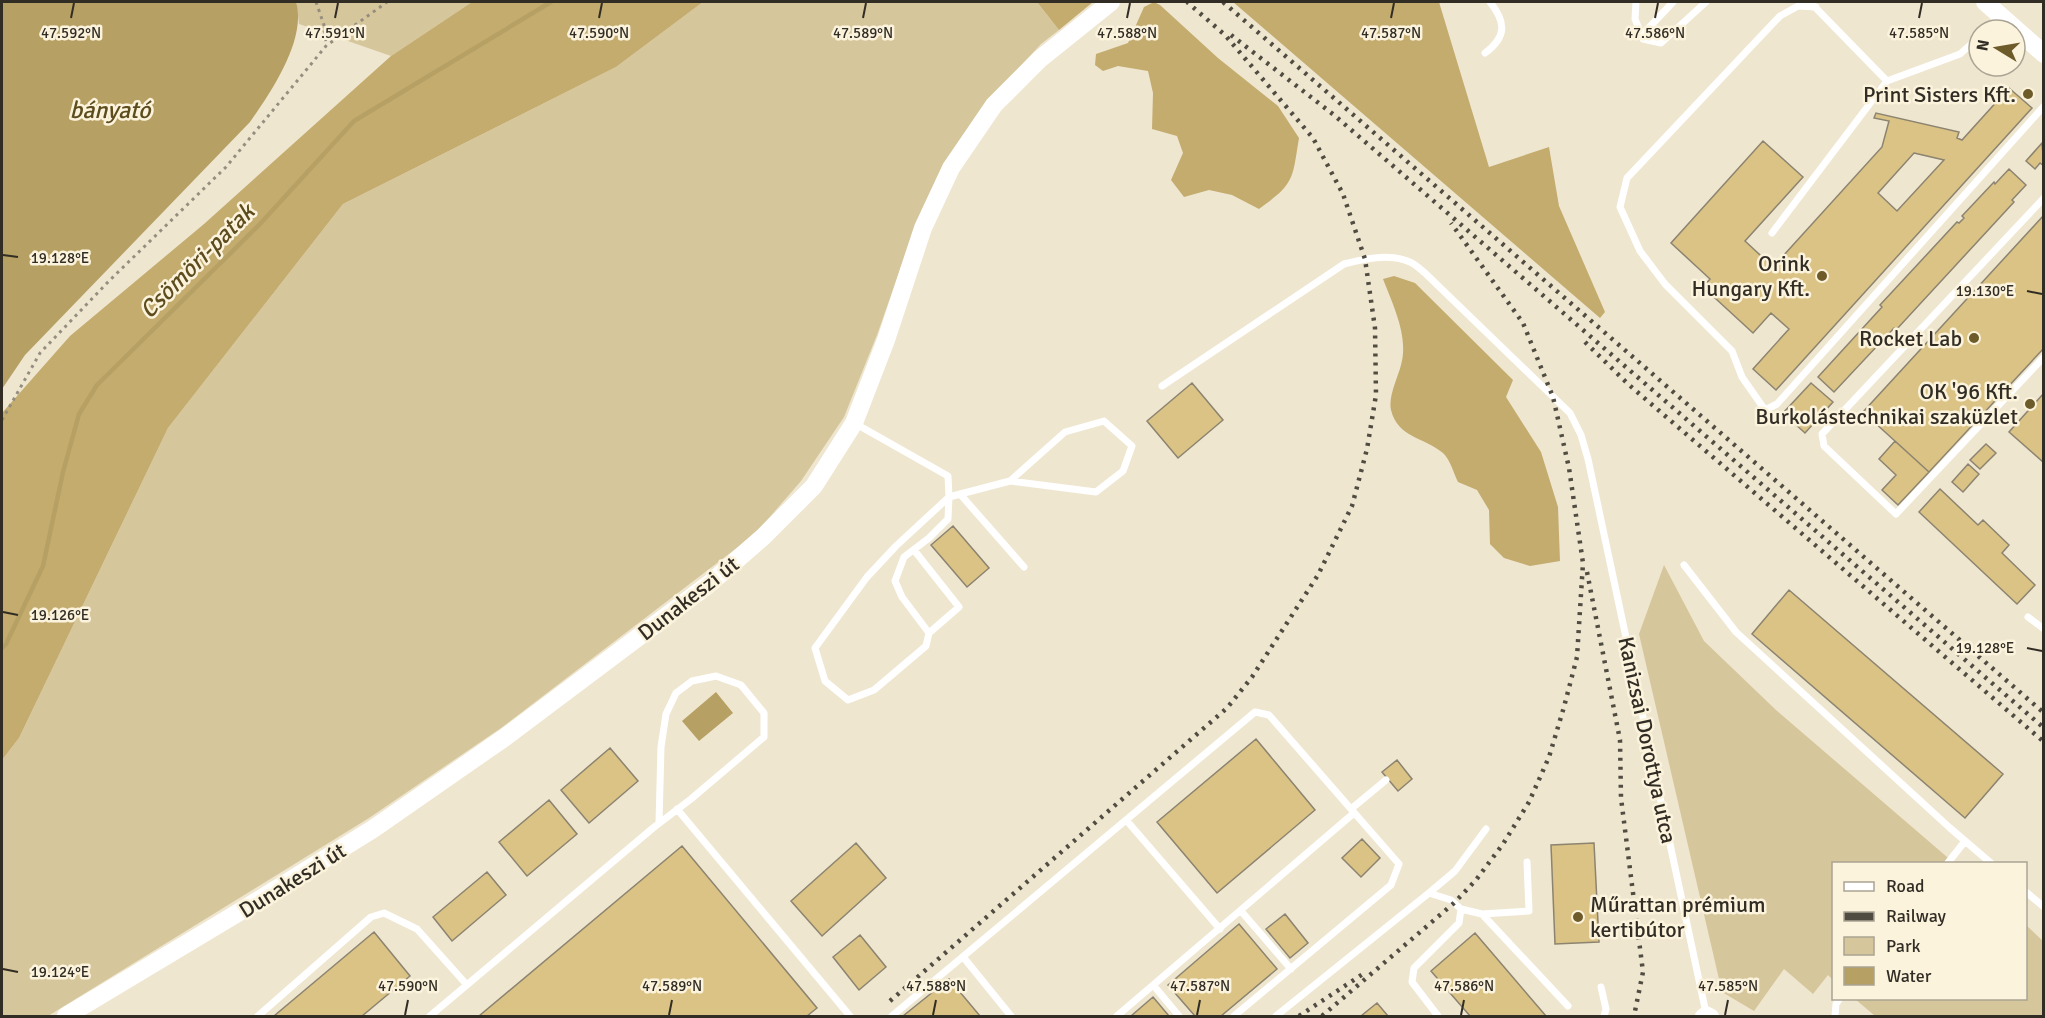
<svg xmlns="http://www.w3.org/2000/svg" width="2045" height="1018" viewBox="0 0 2045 1018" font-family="Signika,sans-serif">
	<rect width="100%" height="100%" fill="#efe6d0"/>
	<path fill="#d6c69b" d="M 296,2 L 472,2 L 391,56 L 299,24 Z
		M 703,2 L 1037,2 L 1059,30 L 1041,44 L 988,101 L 915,227 L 877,335 L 844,417 L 801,481 L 755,534 L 501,728 L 369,818 L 48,1016 L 2,1016 L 2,760 L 19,738 L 168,428 L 343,204 L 616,67 Z
		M 1664,565 L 1704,641 L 1776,710 L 1954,863 L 1834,864 L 1833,980 L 1828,975 L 1813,994 L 1784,969 L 1754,1011 L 1722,992 L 1639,634 Z
		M 2026,925 L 2043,941 L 2043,1016 L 1875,1016 L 1855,999 L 2026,998 Z"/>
	<path fill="#c4ac6f" d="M 472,2 L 703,2 L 616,67 L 343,204 L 168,428 L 19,738 L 2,760 L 2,413 L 70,336 L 204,224 L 391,56 Z
		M 1037,2 L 1093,2 L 1059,30 Z
		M 1154,2 L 1160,5 L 1218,58 L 1278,106 L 1299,138 C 1292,180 1295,183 1259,209 L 1232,195 L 1209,190 L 1184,197 L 1171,180 L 1183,153 L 1177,136 L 1152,129 L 1153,93 L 1148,71 L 1118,66 L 1103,71 L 1095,65 L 1096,54 L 1128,43 L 1144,7 Z
		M 1233,2 L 1439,2 L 1489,167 L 1549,147 L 1559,206 L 1605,312 L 1600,318 Z
		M 1394,276 L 1415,283 L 1513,380 L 1506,397 L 1541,452 L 1558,507 L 1560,561 L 1530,566 L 1504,558 L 1490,544 L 1489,510 L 1477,490 L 1458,482 C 1454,474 1450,459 1443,453 C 1424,437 1398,438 1391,410 C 1388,397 1398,377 1401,365 C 1409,337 1393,305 1383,279 Z"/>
	<path fill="#b7a063" d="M 2,2 L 296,2 C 307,39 271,92 250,122 L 25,355 L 2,389 Z
		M 716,692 L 733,713 L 699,741 L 682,721 Z"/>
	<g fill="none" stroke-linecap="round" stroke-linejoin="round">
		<path stroke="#b7a063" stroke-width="4.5" d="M 2,648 L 6,644 L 43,566 L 63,472 L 79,414 L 97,385 L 260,224 L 354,121 L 551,2"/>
	</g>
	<path fill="#dbc385" stroke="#8c8470" stroke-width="1.5" fill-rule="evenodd" d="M 2009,88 L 2032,108 L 1776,390 L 1753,369 L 1789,329 L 1771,313 L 1753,333 L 1703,287 L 1710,279 L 1671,243 L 1763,141 L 1803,177 L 1745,241 L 1773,267 L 1882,147 L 1889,121 L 1874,118 L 1876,113 L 1959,132 L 1957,138 L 1962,140 ZM 1914,153 L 1944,160 L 1897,211 L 1878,193 Z
		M 2042,143 L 2044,166 L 2040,163 L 2035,169 L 2026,161 Z
		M 2009,169 L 2026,185 L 2012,200 L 2014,202 L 1896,330 L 1894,328 L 1834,392 L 1818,377 L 1882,307 L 1880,305 L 1957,222 L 1959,223 L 1964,218 L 1962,216 L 1994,182 L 1995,184 Z
		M 2044,215 L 2044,348 L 1929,472 L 1863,412 Z
		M 1192,383 L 1223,420 L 1178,458 L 1147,421 Z
		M 1811,383 L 1833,402 L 1805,433 L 1783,413 Z
		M 2044,393 L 2044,460 L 2042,461 L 2009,432 Z
		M 1895,441 L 1929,472 L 1898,505 L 1882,490 L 1896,475 L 1879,459 Z
		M 1986,444 L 1996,453 L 1980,469 L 1970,460 Z
		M 1968,464 L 1979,474 L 1963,492 L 1952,482 Z
		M 1940,489 L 1978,525 L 1983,520 L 2009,545 L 2002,553 L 2035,585 L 2017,604 L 1919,512 Z
		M 953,526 L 989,568 L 967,587 L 931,545 Z
		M 1789,590 L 2003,774 L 1965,818 L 1752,634 Z
		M 1256,739 L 1315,810 L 1217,893 L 1157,822 Z
		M 610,748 L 638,781 L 589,823 L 561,790 Z
		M 1397,760 L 1412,779 L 1398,791 L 1382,772 Z
		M 549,800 L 577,834 L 527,876 L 499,842 Z
		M 1362,839 L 1380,858 L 1361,877 L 1342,858 Z
		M 856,843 L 886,878 L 822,936 L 791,901 Z
		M 1594,843 L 1599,942 L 1555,944 L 1551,845 Z
		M 682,846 L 817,1008 L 807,1016 L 479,1016 Z
		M 487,872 L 506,895 L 452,941 L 433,917 Z
		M 1285,914 L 1308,943 L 1290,958 L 1266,929 Z
		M 1239,924 L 1277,969 L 1221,1016 L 1195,1016 L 1168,985 Z
		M 374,932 L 410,976 L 362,1016 L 274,1016 Z
		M 1475,933 L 1546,1016 L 1470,1016 L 1431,971 Z
		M 860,935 L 886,967 L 859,990 L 833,957 Z
		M 949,979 L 980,1016 L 903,1016 Z
		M 1153,997 L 1169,1016 L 1131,1016 Z
		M 1377,1003 L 1388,1016 L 1361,1016 Z"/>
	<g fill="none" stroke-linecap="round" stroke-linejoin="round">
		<path stroke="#958e7f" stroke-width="3" stroke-dasharray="3 4.5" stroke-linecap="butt" d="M 316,2 L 324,25 L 326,46
			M 2,420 L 40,353 L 109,281 L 226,167 L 326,46 L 387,2"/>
		<path stroke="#fff" stroke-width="7" d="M 1636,2 L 1635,19 L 1643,39 L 1661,43 L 1706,2
			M 1816,7 L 1798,6 L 1780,16 L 1627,178 L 1620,207 L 1640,251 L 1665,284 L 1732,351 L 1742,377 L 1765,410 L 1777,404 L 2044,106
			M 1986,30 L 2000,17
			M 1642,35 L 1673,2
			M 1485,53 C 1507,37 1506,22 1490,2
			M 1887,81 L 1960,54 L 1979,37
			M 2044,198 L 1822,434 L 1824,446 L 1896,514 L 2044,357
			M 1772,233 L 1887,81 L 1810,2
			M 1162,386 L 1344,264 C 1364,259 1389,253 1410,262 C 1415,264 1420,269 1425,273 L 1570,413 L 1581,435 L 1588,459 L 1706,1013
			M 856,424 L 948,476 L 949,497 L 896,546 L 867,577 L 815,648 L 825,681 L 848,700 L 874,690 L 926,646 L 929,633 L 902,597 L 895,581 L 904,557 L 929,538 L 948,519 L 949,497 L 1010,481 L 1065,432 L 1104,421 L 1132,446 L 1123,471 L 1096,492 L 1010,481
			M 960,494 L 1024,567
			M 914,550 L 959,607 L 929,633
			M 1684,565 L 1736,632 L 1950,828 L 1992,864
			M 2028,617 L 2044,629
			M 677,809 L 850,1016
			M 1351,809 L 1386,780
			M 1127,821 L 1220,929
			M 1947,864 L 1965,841
			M 2026,892 L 2044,907
			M 1429,893 L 1455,871 L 1486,829
			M 1461,909 L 1482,914 L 1568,1006
			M 1241,911 L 1291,969
			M 1482,914 L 1529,911 L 1527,862
			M 964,958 L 1011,1016
			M 1154,986 L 1179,1016
			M 1601,987 L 1606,1009 L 1604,1016
			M 258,1016 L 371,917 L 384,913 L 417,929 L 467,985
			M 430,1016 L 653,828 L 691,799 L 764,737 L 764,713 L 741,685 L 716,676 L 692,681 L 676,693 L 666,714 L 661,747 L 659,823
			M 892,1016 L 1255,712 L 1269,715 L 1399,864 L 1391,885 L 1234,1016
			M 1117,1016 L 1354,813
			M 1276,1016 L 1429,893 L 1451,900 L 1461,909 L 1459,923 L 1414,968 L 1412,982 L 1438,1016
			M 1835,1016 L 1836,1004 L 1840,998"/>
		<path stroke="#fff" stroke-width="14" d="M 1702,1016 L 1706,1013 L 1712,1016"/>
		<path stroke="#fff" stroke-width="18" d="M 1985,2 L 2044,54
			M 66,1016 L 236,914 L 373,829 L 504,738 L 709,584 L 763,537 L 814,486 L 854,423 L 886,340 L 923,228 L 951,168 L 994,105 L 1040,59 L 1111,2"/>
		<path stroke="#504c41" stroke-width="4.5" stroke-dasharray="3 6" stroke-linecap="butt" d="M 1223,2 L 2044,713
			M 1231,35 L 1334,115 L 2044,728
			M 1585,342 L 1628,384 L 2044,742
			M 1587,572 L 1620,740 L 1621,798 L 1643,972 L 1634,1016
			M 890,1001 L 1227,708 L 1252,677 L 1318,575 L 1352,506 L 1367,449 L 1376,395 L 1375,328 L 1365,259 L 1343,194 L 1313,138 L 1225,35 L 1187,2
			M 1299,1016 L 1366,972
			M 1322,1016 L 1454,903 L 1476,880 L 1503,844 L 1529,802 L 1549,757 L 1564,707 L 1577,657 L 1583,563 L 1569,468 L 1553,397 L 1523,323 L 1451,223"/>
	</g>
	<path fill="none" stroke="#312d25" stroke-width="2" d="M 71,18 L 74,3M 335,18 L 338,3M 599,18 L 602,3M 863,18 L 866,3M 1127,18 L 1130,3M 1391,18 L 1394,3M 1655,18 L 1658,3M 1919,18 L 1922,3M 3,255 L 18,257M 2027,291 L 2042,294M 3,612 L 18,615M 2027,648 L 2042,651M 3,969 L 18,972M 405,1015 L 408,1000M 669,1015 L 672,1000M 933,1015 L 936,1000M 1197,1015 L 1200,1000M 1461,1015 L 1464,1000M 1725,1015 L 1728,1000"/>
	<g fill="#6d5b29" stroke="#fcf3dd" stroke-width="2">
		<circle cx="2028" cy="94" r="6"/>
		<circle cx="1822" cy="276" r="6"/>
		<circle cx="1974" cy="338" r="6"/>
		<circle cx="2030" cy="404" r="6"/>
		<circle cx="1578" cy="917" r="6"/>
	</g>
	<g text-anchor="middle" stroke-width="5" stroke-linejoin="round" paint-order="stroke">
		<g font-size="22" fill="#312d25" stroke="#fcf3dd" text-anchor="end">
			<text x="2016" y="102">Print Sisters Kft.</text>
			<text x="1810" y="271">Orink<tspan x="1810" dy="25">Hungary Kft.</tspan></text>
			<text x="1962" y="346">Rocket Lab</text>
			<text x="2018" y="399">OK '96 Kft.<tspan x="2018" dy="25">Burkolástechnikai szaküzlet</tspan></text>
			<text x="1590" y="912" text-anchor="start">Műrattan prémium<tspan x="1590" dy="25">kertibútor</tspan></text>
		</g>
		<g font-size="22" fill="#312d25" stroke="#fcf3dd">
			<text transform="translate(688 598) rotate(-38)" y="8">Dunakeszi út</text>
			<text transform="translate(1648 740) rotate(78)" y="8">Kanizsai Dorottya utca</text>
			<text transform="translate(292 880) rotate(-32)" y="8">Dunakeszi út</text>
		</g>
		<g font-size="24" font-style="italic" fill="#5d4c1d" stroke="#fcf3dd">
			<text x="110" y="118">bányató</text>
			<text transform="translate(197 261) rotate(-45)" y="8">Csömöri-patak</text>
		</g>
	</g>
	<g font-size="15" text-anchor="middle" fill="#312d25" stroke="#fcf3dd" stroke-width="5" stroke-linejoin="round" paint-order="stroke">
		<text x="71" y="38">47.592°N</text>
		<text x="335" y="38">47.591°N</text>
		<text x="599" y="38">47.590°N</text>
		<text x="863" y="38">47.589°N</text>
		<text x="1127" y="38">47.588°N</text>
		<text x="1391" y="38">47.587°N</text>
		<text x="1655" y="38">47.586°N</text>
		<text x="1919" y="38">47.585°N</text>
		<text x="60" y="263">19.128°E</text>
		<text x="1985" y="296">19.130°E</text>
		<text x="60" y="620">19.126°E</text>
		<text x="1985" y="653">19.128°E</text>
		<text x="60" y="977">19.124°E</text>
		<text x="408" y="991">47.590°N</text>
		<text x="672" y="991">47.589°N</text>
		<text x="936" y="991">47.588°N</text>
		<text x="1200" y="991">47.587°N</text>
		<text x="1464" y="991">47.586°N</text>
		<text x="1728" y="991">47.585°N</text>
	</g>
	<rect width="2045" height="1018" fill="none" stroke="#312d25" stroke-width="6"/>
	<rect x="1832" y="862" width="195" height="138" fill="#fcf3dd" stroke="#aba493" stroke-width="1.5"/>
	<rect x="1844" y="882" width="30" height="9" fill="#ffffff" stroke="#aba493" stroke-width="1.5"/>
	<text x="1886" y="892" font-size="18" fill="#312d25">Road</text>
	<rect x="1844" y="912" width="30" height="9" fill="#504c41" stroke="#aba493" stroke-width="1.5"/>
	<text x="1886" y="922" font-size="18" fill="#312d25">Railway</text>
	<rect x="1844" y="937" width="30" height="18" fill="#d6c69b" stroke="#aba493" stroke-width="1.5"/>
	<text x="1886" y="952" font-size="18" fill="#312d25">Park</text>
	<rect x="1844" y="967" width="30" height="18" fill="#b7a063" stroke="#aba493" stroke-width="1.5"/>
	<text x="1886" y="982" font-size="18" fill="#312d25">Water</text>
	<g transform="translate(1997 48) rotate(281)"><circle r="28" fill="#fcf3dd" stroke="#aba493" stroke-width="1.5"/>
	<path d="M0-4.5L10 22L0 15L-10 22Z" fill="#6d5b29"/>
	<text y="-9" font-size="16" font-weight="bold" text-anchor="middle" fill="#312d25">N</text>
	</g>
</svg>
